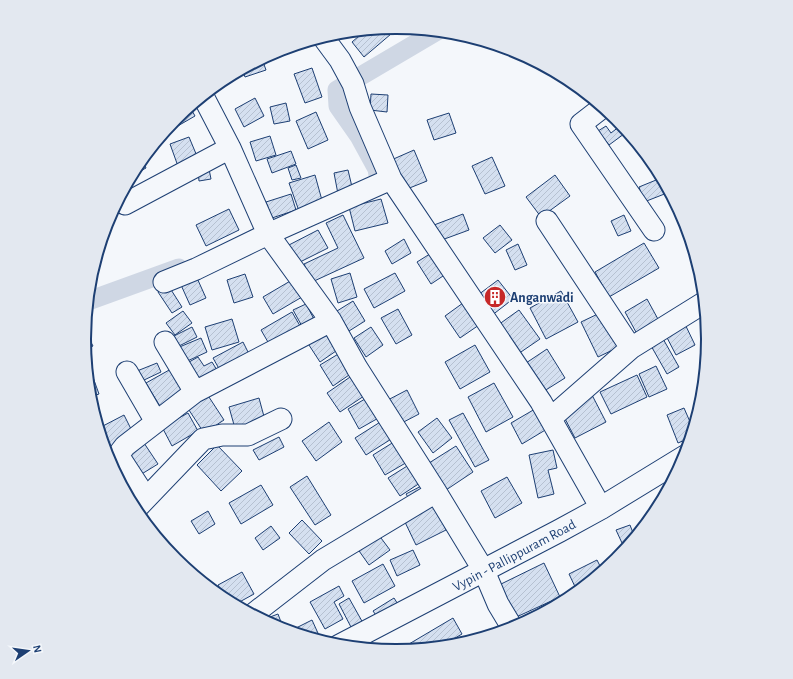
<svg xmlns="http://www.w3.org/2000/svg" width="793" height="679" viewBox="0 0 793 679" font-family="'Alegreya Sans',sans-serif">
	<defs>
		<pattern id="building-hatch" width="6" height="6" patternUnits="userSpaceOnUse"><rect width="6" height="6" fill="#d5e0f0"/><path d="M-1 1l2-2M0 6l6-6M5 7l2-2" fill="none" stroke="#b6c1d1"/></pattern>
	</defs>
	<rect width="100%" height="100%" fill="#f4f7fb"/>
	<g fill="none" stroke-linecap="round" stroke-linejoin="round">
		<path stroke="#cfd7e4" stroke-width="19" d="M 378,175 L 377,169 L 359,136 L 338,106 L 337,90 L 437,31
			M 88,301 L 179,268"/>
	</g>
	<path fill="url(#building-hatch)" stroke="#1d3f73" d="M 386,28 L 391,34 L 364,57 L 352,42 L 366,30 Z
		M 345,32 L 336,37 L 334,34 L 336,33 Z
		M 297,45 L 280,54 L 278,50 Z
		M 262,59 L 266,70 L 245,77 L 242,69 Z
		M 312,68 L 322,97 L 305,103 L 294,74 Z
		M 235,73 L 236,76 L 212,89 L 223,80 Z
		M 371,94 L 388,95 L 387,112 L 370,110 Z
		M 255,98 L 264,116 L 244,127 L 235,109 Z
		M 286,103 L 290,121 L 274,124 L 270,107 Z
		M 190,107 L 195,116 L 176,127 L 173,122 Z
		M 316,112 L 328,140 L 308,149 L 296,121 Z
		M 449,113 L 456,133 L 434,140 L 427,120 Z
		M 614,116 L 628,131 L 609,145 L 598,131 L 606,126 L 611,133 L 620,126 L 613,117 Z
		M 270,136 L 276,155 L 256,161 L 250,142 Z
		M 189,137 L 199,161 L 179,169 L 170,144 Z
		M 414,150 L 427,181 L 402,191 L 389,161 Z
		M 291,151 L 296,164 L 272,173 L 267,159 Z
		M 492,157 L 505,186 L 485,194 L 472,166 Z
		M 142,159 L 146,168 L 131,176 L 137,166 Z
		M 296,165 L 301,178 L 292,180 L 288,168 Z
		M 209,169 L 211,179 L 199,181 L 198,171 Z
		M 348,170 L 353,191 L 338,194 L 334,173 Z
		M 315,175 L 323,204 L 299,211 L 289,183 Z
		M 555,175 L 570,196 L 541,217 L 526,197 Z
		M 661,178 L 667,193 L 644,202 L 639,187 Z
		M 291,194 L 296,210 L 272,218 L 266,202 Z
		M 381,199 L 388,223 L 355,231 L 349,207 Z
		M 229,209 L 239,230 L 206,246 L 196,225 Z
		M 463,214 L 469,230 L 439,241 L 434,225 Z
		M 343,215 L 364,258 L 312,282 L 304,264 L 338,248 L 326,223 Z
		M 624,215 L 631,231 L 618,236 L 611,221 Z
		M 500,225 L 512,240 L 495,253 L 483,238 Z
		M 318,230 L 328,248 L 296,264 L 287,246 Z
		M 404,239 L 411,253 L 392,264 L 385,251 Z
		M 644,243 L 659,268 L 609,297 L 595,272 Z
		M 518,244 L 527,265 L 515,270 L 506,250 Z
		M 433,252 L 446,274 L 431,284 L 417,262 Z
		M 350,273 L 357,297 L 338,303 L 331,279 Z
		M 395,273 L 405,291 L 374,308 L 364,289 Z
		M 245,274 L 253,297 L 234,303 L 227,280 Z
		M 197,278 L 206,298 L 190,305 L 181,285 Z
		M 292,280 L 302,297 L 273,314 L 263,297 Z
		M 498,280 L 513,299 L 491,316 L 478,295 Z
		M 168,285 L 182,307 L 172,313 L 158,292 Z
		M 561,291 L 578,322 L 546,339 L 530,308 Z
		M 647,299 L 659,321 L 637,334 L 625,312 Z
		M 353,301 L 365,321 L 349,331 L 337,311 Z
		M 463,303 L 479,325 L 460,338 L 445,316 Z
		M 306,304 L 315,321 L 303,328 L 293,310 Z
		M 398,309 L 412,335 L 396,344 L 381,318 Z
		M 519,310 L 540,339 L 518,354 L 498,325 Z
		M 183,311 L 192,323 L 175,335 L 166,323 Z
		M 292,312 L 303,331 L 272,349 L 261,330 Z
		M 602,312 L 619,347 L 598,357 L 581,322 Z
		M 232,319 L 239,342 L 212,350 L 205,327 Z
		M 683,320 L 695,345 L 676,355 L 663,330 Z
		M 192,327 L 197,337 L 179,346 L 174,336 Z
		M 371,327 L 383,345 L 366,357 L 354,338 Z
		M 85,331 L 93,346 L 85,350 L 84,339 Z
		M 324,331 L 336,351 L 320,362 L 307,342 Z
		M 662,337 L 679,367 L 667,374 L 650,344 Z
		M 201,338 L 207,352 L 183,363 L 177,348 Z
		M 243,342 L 251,358 L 222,374 L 213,358 Z
		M 475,345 L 490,372 L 460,389 L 445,362 Z
		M 547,349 L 565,378 L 541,393 L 523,365 Z
		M 340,353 L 352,373 L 333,386 L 320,365 Z
		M 198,357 L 204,366 L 212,362 L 220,375 L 195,390 L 182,366 Z
		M 157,363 L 161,372 L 142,381 L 137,371 Z
		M 656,366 L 667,389 L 649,397 L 639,374 Z
		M 90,369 L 99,394 L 90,397 L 87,370 Z
		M 171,369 L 185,393 L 161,408 L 146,383 Z
		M 353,375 L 367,394 L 340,412 L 327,393 Z
		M 637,375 L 647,397 L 611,414 L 600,392 Z
		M 494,383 L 513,417 L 486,432 L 468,397 Z
		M 407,390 L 419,414 L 396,426 L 384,402 Z
		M 207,394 L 224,420 L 204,433 L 187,407 Z
		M 592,395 L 606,422 L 575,438 L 561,411 Z
		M 370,396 L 382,416 L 359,429 L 348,409 Z
		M 259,398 L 266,424 L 236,432 L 229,407 Z
		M 684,408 L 694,431 L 692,437 L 678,443 L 667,415 Z
		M 535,409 L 547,429 L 522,444 L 511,423 Z
		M 188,413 L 198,431 L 172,446 L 162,427 Z
		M 463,413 L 489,460 L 475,467 L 449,420 Z
		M 124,415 L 134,435 L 111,447 L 101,427 Z
		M 437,418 L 452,438 L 433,453 L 418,432 Z
		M 385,419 L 396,436 L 366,455 L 355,438 Z
		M 329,422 L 342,442 L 316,461 L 302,441 Z
		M 279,437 L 284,447 L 259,460 L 253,450 Z
		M 142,440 L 158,464 L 140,475 L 125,451 Z
		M 397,440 L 409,461 L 385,475 L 373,455 Z
		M 217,445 L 242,471 L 221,491 L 197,465 Z
		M 456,446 L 473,472 L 446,490 L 429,463 Z
		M 553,450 L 557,468 L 548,470 L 554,494 L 538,498 L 529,455 Z
		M 412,463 L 423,481 L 400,496 L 388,478 Z
		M 307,476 L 331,515 L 315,525 L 290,487 Z
		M 507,477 L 522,503 L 495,518 L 481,491 Z
		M 261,485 L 273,505 L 241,524 L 229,503 Z
		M 423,485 L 427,493 L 411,502 L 406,494 Z
		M 434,503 L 446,530 L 416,545 L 403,518 Z
		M 662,503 L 656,513 L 653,517 L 649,511 Z
		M 208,511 L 215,524 L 199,534 L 191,521 Z
		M 302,520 L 322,541 L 309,554 L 289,533 Z
		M 630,525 L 635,538 L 622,543 L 616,530 Z
		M 271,526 L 280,538 L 263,550 L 255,538 Z
		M 378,534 L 390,550 L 369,565 L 357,548 Z
		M 632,543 L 621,556 L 618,549 Z
		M 413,550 L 420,565 L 397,576 L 390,560 Z
		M 597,560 L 603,572 L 578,593 L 569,574 Z
		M 544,563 L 560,597 L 512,619 L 497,586 Z
		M 383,564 L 395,586 L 364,603 L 352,581 Z
		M 242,572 L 254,594 L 234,605 L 227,602 L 218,585 Z
		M 339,586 L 344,596 L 334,602 L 343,619 L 325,629 L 310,602 Z
		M 349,598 L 363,623 L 352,629 L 339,604 Z
		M 394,598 L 401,609 L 380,621 L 373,611 Z
		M 553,606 L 554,608 L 538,616 L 537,615 Z
		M 278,614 L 284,630 L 277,628 L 262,620 Z
		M 453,618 L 462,634 L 438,648 L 413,650 L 409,644 Z
		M 312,620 L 322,642 L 288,632 Z"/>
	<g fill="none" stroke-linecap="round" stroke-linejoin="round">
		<g stroke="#1d3f73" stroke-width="23">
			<path id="minor" d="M 323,37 L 340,60 L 353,84 L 360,107 L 391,179 L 541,402 L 601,508
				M 203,96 L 230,148 L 268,234 L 331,321 L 357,368 L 436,492 L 484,571 L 498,604 L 513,629
				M 603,107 L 581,124 L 654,230
				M 125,204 L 230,148
				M 547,221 L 631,348
				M 164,282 L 196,269 L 268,234 L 391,179
				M 165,342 L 195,392
				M 127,372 L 156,422
				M 551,418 L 631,348 L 705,302
				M 146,498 L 118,455 L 125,446 L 195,392 L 331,321
				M 135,510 L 203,439 L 222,435 L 248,435 L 281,419
				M 252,615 L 323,560 L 436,492"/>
		</g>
		<g stroke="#1d3f73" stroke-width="24">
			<path id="major" d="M 339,646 L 559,531 L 601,508 L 686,456"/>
		</g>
		<use href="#minor" stroke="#f4f7fb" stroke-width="21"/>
		<use href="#major" stroke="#f4f7fb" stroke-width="22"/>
	</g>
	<defs>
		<g id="building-disc" transform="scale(1.15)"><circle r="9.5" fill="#c62828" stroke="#f4f7fb"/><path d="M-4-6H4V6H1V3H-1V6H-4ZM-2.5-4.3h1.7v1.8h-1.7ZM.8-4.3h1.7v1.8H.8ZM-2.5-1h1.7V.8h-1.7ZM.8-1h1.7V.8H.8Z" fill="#fff"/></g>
	</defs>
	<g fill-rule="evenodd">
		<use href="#building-disc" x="495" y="297"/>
	</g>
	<g text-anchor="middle" stroke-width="3" stroke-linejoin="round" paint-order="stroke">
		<g font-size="14" font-weight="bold" fill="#1d3f73" stroke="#f4f7fb" text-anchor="start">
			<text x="510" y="302">Anganwadi</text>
		</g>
		<g font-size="14" fill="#1d3f73" stroke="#f4f7fb">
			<text transform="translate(514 555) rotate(-28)" y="5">Vypin - Pallippuram Road</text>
		</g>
	</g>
	<path d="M0 0H793V679H0ZM91 339a305 305 0 1 1 610 0a305 305 0 1 1-610 0Z" fill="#e3e8f0" fill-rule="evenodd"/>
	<path fill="none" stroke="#1d3f73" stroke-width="2" d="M91 339a305 305 0 1 1 610 0a305 305 0 1 1-610 0Z"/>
	<g transform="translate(28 651) rotate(77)" stroke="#f4f7fb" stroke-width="3" paint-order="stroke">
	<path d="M0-3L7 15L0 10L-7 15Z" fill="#1d3f73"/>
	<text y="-6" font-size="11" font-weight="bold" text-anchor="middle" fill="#1d3f73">N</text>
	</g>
</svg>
